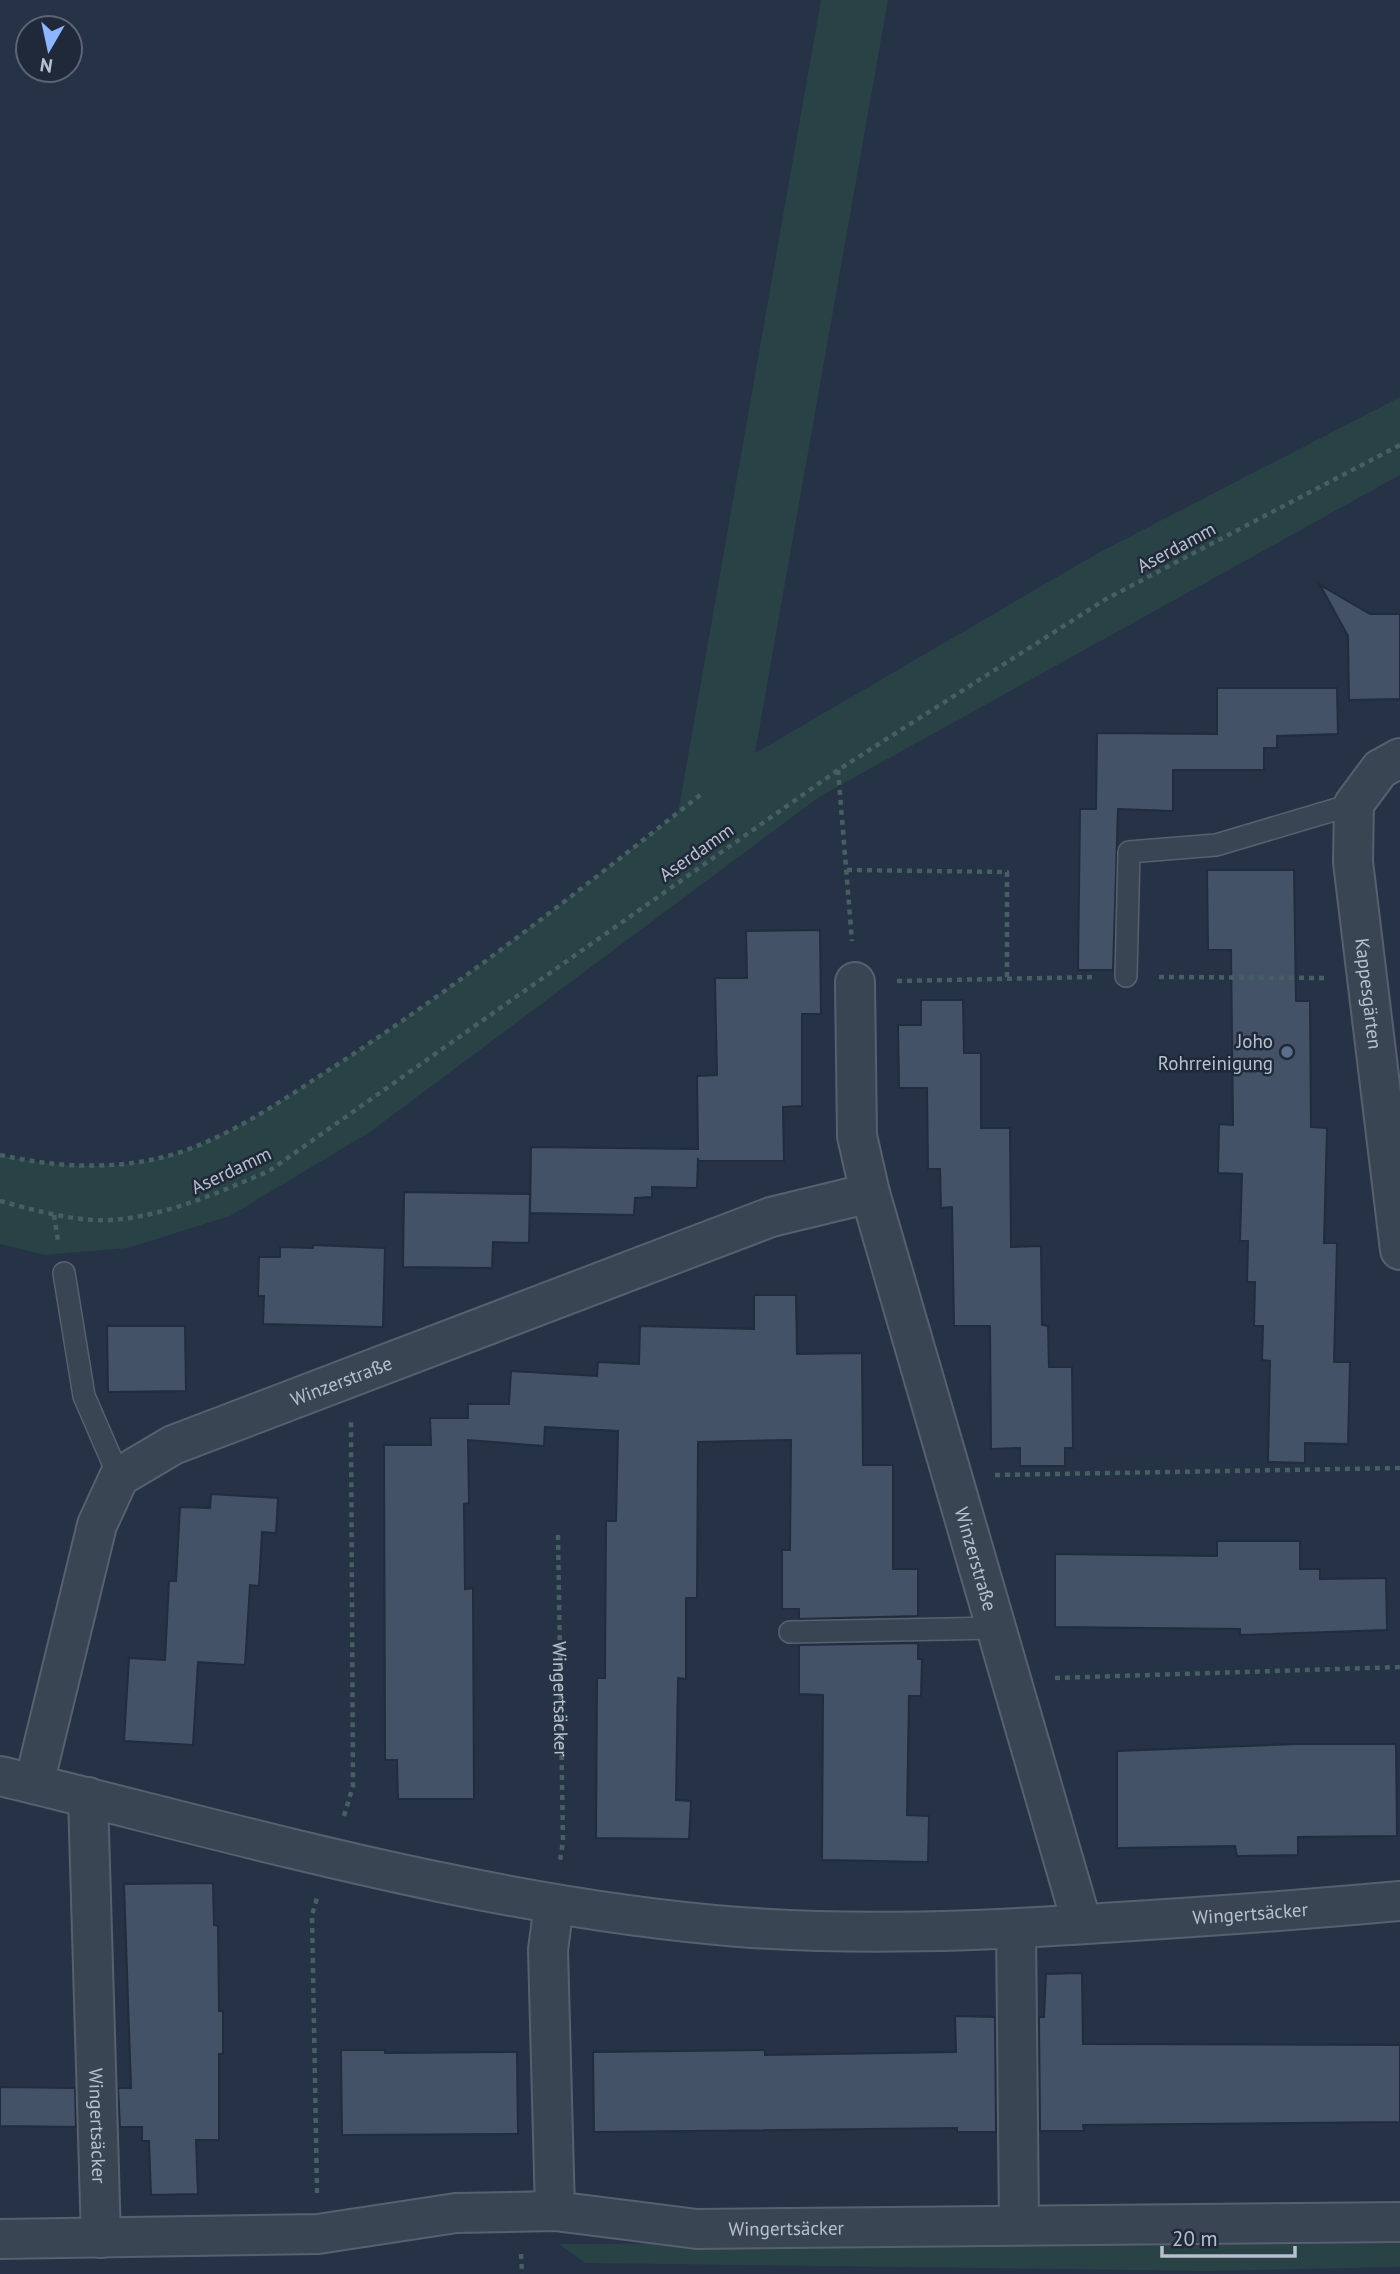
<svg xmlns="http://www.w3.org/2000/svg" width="1400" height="2274" viewBox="0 0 1400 2274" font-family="'PT Sans',sans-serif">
	<rect width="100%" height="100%" fill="#263245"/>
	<path fill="#284246" d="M 821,0 L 888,0 L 755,753 L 1098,553 L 1400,397 L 1400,475 L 819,797 L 370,1132 L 230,1216 L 128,1248 L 45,1255 L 0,1244 L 0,1155 C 59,1168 121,1172 178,1153 C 236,1133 285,1098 336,1065 C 455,988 566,900 678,813 Z
		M 1400,2240 L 1400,2267 L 1206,2271 L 585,2263 L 559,2244 Z"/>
	<path fill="#445267" stroke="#212c3c" stroke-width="2" d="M 1320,585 L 1370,614 L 1400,614 L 1400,699 L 1349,700 L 1348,636 Z
		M 1217,688 L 1337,688 L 1338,734 L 1277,736 L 1277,748 L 1264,748 L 1264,770 L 1173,770 L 1173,811 L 1118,809 L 1113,970 L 1078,970 L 1080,809 L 1096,809 L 1097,733 L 1217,734 Z
		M 1207,870 L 1294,870 L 1296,1001 L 1310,1001 L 1311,1127 L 1327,1128 L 1324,1243 L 1337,1243 L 1334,1362 L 1350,1362 L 1348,1444 L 1305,1443 L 1305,1463 L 1268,1462 L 1270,1361 L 1262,1360 L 1263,1326 L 1254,1326 L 1255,1282 L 1247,1282 L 1248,1241 L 1240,1241 L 1242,1174 L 1218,1173 L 1219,1124 L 1233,1125 L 1231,950 L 1208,950 Z
		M 820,930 L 821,1014 L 802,1014 L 802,1106 L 783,1107 L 784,1161 L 698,1161 L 698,1158 L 697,1188 L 652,1187 L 652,1197 L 635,1198 L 634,1215 L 530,1213 L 531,1147 L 698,1149 L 697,1076 L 717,1075 L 715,978 L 747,978 L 746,931 Z
		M 921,1000 L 963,1000 L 964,1053 L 981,1053 L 981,1128 L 1010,1128 L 1011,1247 L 1041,1246 L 1042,1325 L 1048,1326 L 1049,1367 L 1072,1367 L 1073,1448 L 1065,1448 L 1065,1466 L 1020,1466 L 1020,1448 L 991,1449 L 990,1326 L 954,1326 L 952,1207 L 941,1208 L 940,1169 L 928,1169 L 927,1088 L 899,1088 L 898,1025 L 921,1025 Z
		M 404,1192 L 530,1194 L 529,1243 L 493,1242 L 492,1268 L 403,1267 Z
		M 313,1245 L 385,1248 L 383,1327 L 263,1324 L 264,1296 L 258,1296 L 259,1257 L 280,1257 L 280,1247 L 313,1248 Z
		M 754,1295 L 796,1295 L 797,1354 L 862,1353 L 863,1465 L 893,1465 L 893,1569 L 918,1569 L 918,1616 L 799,1619 L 799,1609 L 782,1609 L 782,1550 L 790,1550 L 791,1440 L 698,1442 L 697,1598 L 686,1598 L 686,1679 L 678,1678 L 676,1800 L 691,1801 L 689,1839 L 596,1838 L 597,1678 L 605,1678 L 606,1521 L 616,1521 L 618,1431 L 545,1427 L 544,1446 L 468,1440 L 469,1503 L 464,1504 L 465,1589 L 473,1588 L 474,1799 L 398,1799 L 397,1760 L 385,1760 L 384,1445 L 431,1445 L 430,1418 L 468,1418 L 468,1404 L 509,1404 L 511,1371 L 597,1376 L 598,1362 L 639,1364 L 640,1326 L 754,1329 Z
		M 107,1326 L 185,1326 L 186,1391 L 108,1392 Z
		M 211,1494 L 278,1498 L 276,1533 L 262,1532 L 259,1586 L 250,1585 L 245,1665 L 198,1662 L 193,1745 L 124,1741 L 129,1658 L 165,1660 L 169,1581 L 176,1581 L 180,1507 L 210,1508 Z
		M 1217,1541 L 1300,1541 L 1300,1569 L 1320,1569 L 1320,1579 L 1386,1578 L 1387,1630 L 1240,1635 L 1240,1629 L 1055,1627 L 1055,1554 L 1217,1556 Z
		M 918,1643 L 918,1659 L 922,1659 L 921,1696 L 909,1696 L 907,1815 L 929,1816 L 928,1862 L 822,1860 L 823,1695 L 799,1694 L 799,1645 Z
		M 1297,1744 L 1396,1744 L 1397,1836 L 1298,1837 L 1298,1855 L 1237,1856 L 1235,1846 L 1117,1848 L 1117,1751 Z
		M 213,1883 L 214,1925 L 218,1926 L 219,2011 L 223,2011 L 223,2054 L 219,2054 L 219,2140 L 196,2140 L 198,2194 L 151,2195 L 149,2141 L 142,2141 L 142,2127 L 120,2127 L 118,2088 L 131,2088 L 124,1884 Z
		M 1082,1973 L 1083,2044 L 1400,2045 L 1400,2122 L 1083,2125 L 1084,2131 L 1040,2131 L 1039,2017 L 1044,2017 L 1046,1974 Z
		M 955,2016 L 995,2017 L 996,2132 L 957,2132 L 957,2128 L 594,2132 L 593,2052 L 765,2050 L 765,2055 L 956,2052 Z
		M 341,2050 L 385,2050 L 385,2053 L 517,2052 L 518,2134 L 342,2135 Z
		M 0,2087 L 75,2088 L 76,2127 L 0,2126 Z"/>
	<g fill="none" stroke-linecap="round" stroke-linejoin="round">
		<g stroke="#56606f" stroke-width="24">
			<path id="service" d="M 1126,976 L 1129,852 L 1216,845 L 1354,804
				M 64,1273 L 84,1396 L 119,1477
				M 790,1632 L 998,1628"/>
		</g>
		<g stroke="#56606f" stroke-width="42">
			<g id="minor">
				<path id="s2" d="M 1400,758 L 1380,769 L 1354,804 L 1353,862 L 1400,1250"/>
				<path d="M 855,982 L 857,1136 L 870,1193"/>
				<path id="s3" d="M 0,1776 C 244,1835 487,1907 739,1927 C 860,1936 981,1931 1102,1923 C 1201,1917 1301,1910 1400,1901"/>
				<path id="s4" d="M 34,1784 L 97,1525 L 119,1477 L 173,1445 L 771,1217 L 870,1193 L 1082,1924"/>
				<path id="s5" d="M 88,1797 L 101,2238"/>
				<path d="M 554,1904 L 548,1950 L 555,2211"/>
				<path d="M 1016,1929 L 1019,2225"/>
				<path id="s6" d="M 0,2239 L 318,2234 L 456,2213 L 555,2211 L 697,2229 L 1400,2222"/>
			</g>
		</g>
		<g stroke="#465f62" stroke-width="4.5" stroke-dasharray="5 5" stroke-linecap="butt">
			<path d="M 838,770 L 852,941"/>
			<path d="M 847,870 L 1007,872 L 1007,979"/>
			<path d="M 1159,977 L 1325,978"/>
			<path d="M 897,981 L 1094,977"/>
			<path d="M 0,1155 C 59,1168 120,1171 178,1153 C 235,1134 284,1099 335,1066 C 463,983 584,887 704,792"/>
			<path d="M 0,1201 C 35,1210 74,1222 111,1220 C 167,1216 217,1193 269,1171 L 838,770 L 1106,599 L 1400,445"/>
			<path d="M 54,1215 L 58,1241"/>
			<path d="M 995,1475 L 1400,1468"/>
			<path id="s1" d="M 558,1535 L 563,1841 L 560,1861"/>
			<path d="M 1055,1678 L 1400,1667"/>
			<path d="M 344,1816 L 353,1786 L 351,1421"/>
			<path d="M 317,2193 L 312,1915 L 317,1898"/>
			<path d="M 521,2254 L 522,2274"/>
		</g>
		<use href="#service" stroke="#3a4554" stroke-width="21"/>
		<use href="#minor" stroke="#3a4554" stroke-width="38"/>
	</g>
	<circle fill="#5c6f8a" stroke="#1f293a" stroke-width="2.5" cx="1287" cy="1052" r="7"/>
	<g text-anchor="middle" stroke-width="5" stroke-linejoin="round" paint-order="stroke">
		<g font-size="19" fill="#b8c0ce" stroke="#1f293a">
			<text transform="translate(1176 547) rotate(-28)" y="7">Aserdamm</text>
			<text transform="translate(696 852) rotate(-35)" y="7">Aserdamm</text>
			<text dy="7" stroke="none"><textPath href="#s2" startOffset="257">Kappesgärten</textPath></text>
			<text transform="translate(231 1170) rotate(-25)" y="7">Aserdamm</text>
			<text dy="7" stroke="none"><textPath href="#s4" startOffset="562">Winzerstraße</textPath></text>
			<text dy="7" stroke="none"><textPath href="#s4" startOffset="1505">Winzerstraße</textPath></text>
			<text dy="7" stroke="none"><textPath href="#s1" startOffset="164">Wingertsäcker</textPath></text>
			<text dy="7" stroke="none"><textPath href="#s3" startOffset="1267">Wingertsäcker</textPath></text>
			<text dy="7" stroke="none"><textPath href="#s5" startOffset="329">Wingertsäcker</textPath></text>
			<text dy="7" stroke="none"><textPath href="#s6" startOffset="789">Wingertsäcker</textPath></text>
		</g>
		<g font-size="19" fill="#b8c0ce" stroke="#1f293a" text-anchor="end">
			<text x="1273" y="1048">Joho<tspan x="1273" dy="22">Rohrreinigung</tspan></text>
		</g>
	</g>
	<g transform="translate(49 49) rotate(189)"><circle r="33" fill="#1f293a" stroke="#5c6575" stroke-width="2"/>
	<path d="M0-5L12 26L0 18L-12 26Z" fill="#8cb6ff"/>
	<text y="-10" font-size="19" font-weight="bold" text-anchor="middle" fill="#b8c0ce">N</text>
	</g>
	<path d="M1162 2246v10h133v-10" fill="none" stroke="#b8c0ce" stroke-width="3.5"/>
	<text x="1172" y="2246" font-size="21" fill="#b8c0ce" stroke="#1f293a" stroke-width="5" paint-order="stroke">20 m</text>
</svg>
